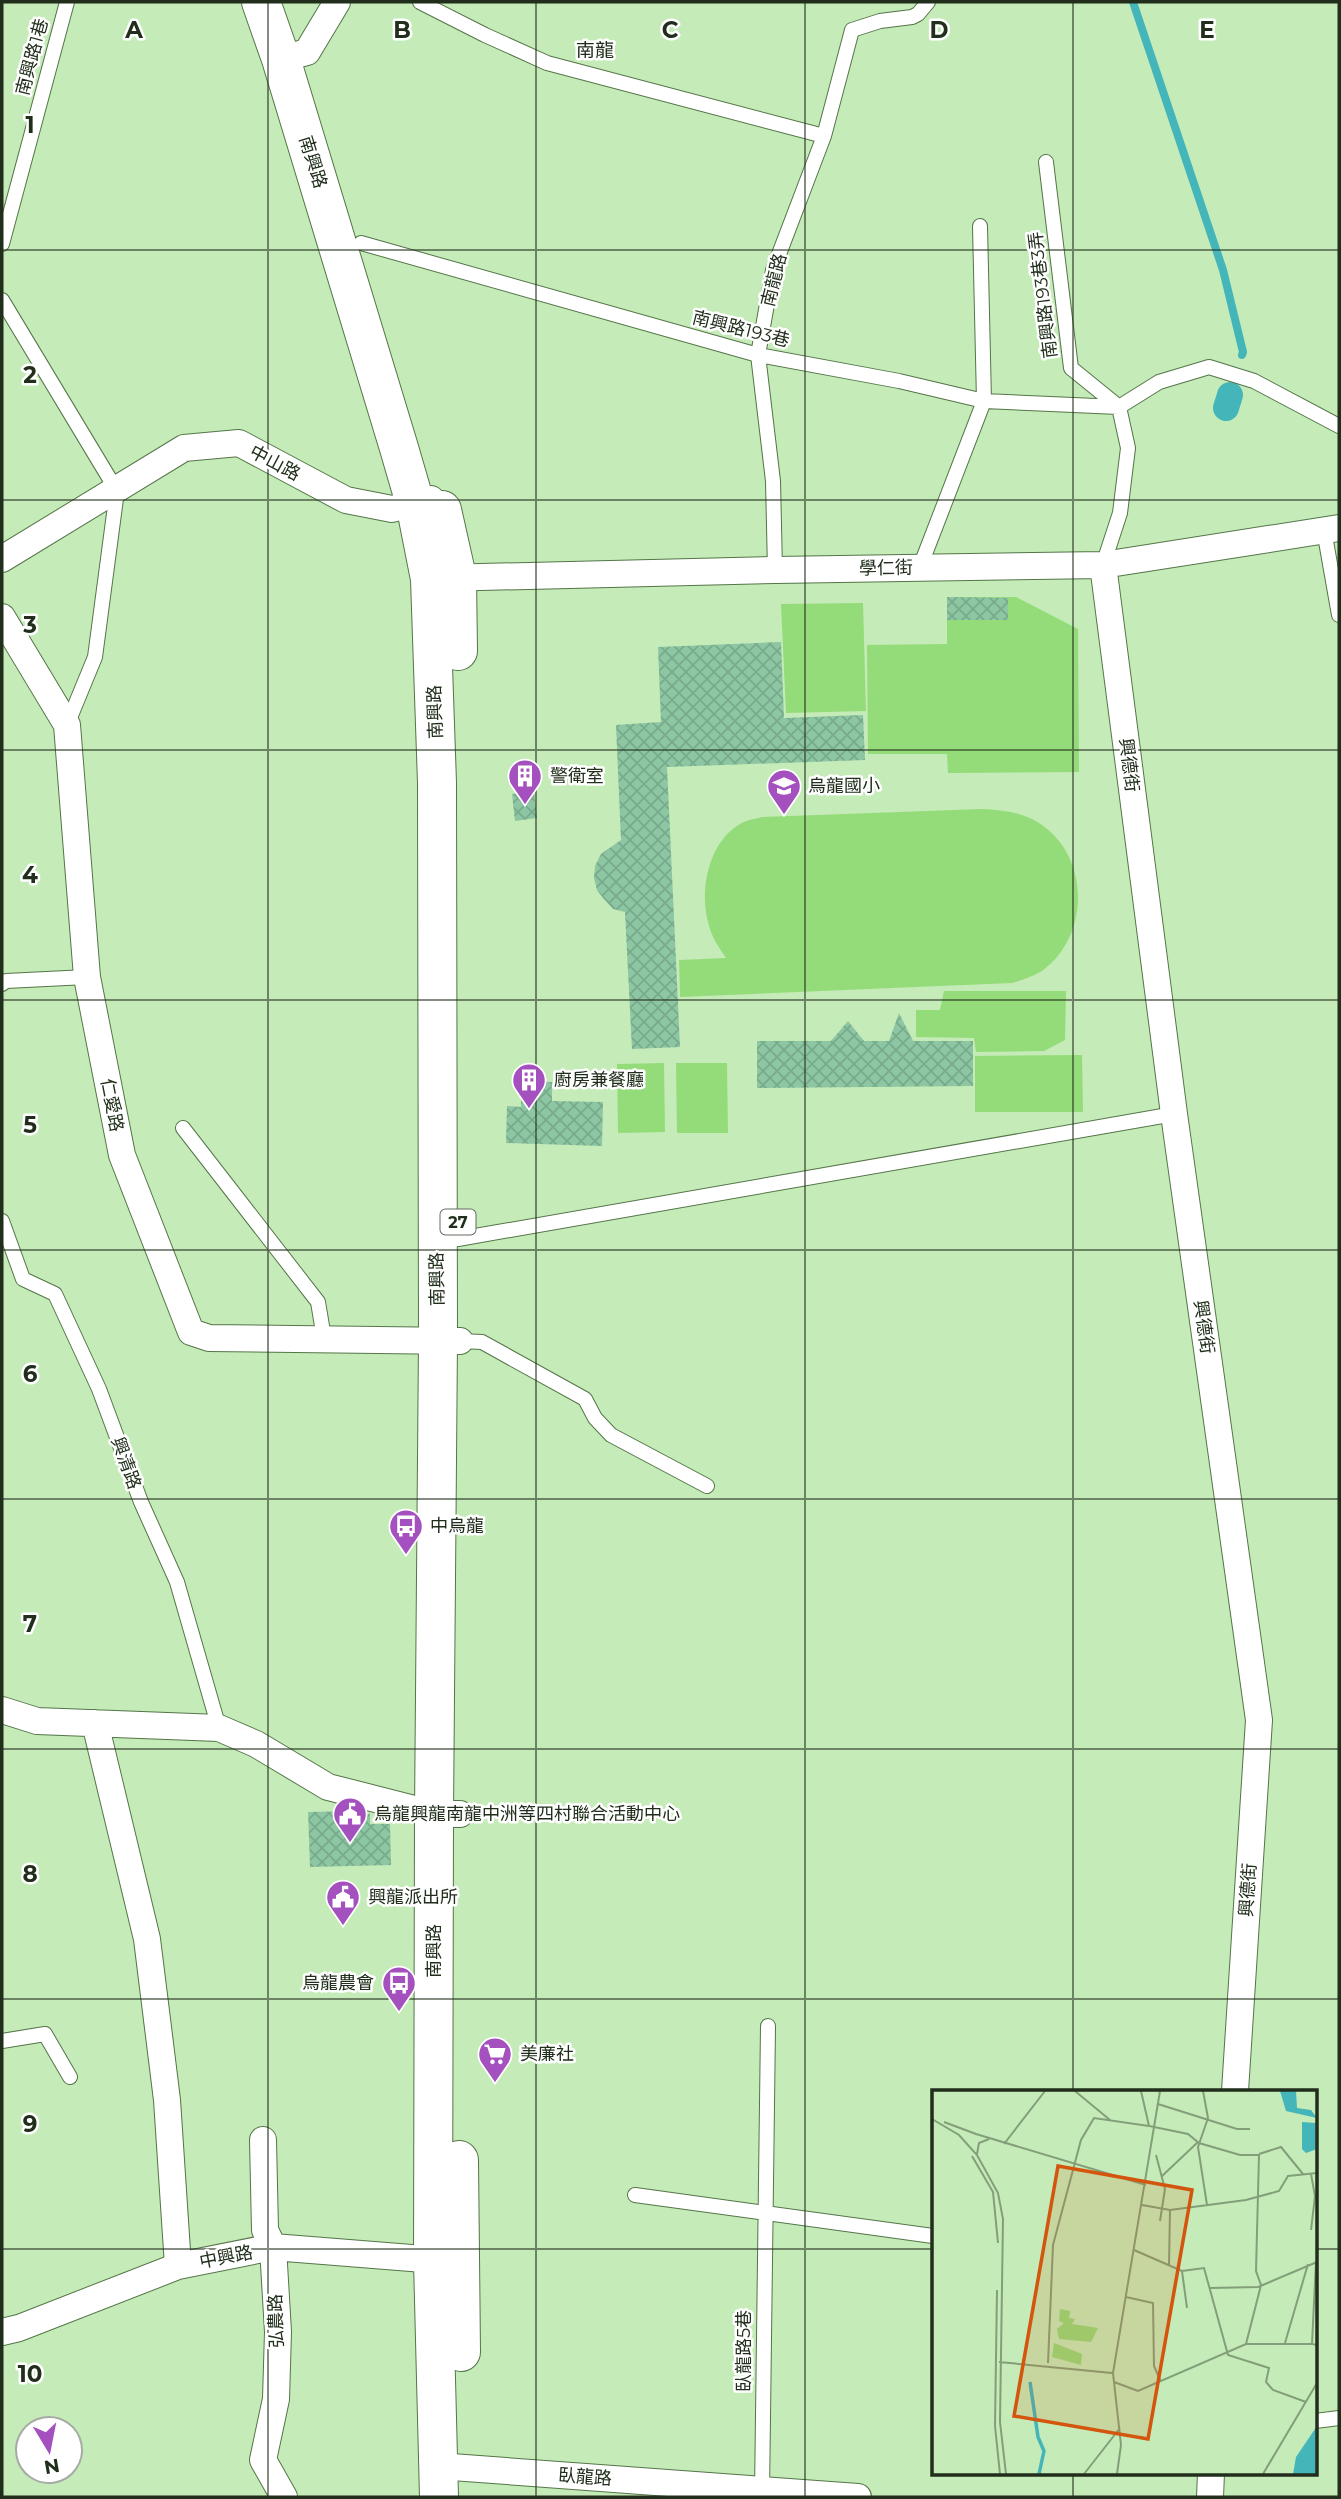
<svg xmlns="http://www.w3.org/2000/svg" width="1341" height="2499" viewBox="0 0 1341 2499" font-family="Montserrat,'Noto Sans TC',sans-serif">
	<defs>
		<pattern id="building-cross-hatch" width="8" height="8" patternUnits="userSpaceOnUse" patternTransform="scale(1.75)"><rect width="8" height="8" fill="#8cc6a3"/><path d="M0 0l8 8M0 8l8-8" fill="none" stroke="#78aa8c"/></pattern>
	</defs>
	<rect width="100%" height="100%" fill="#c5ebb8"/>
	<path fill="#94dc79" d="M 947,597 L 1016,597 L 1078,629 L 1079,772 L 948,773 L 947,754 L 868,754 L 867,645 L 947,644 Z
		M 863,603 L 866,711 L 786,713 L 781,604 Z
		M 982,809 C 1002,810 1022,812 1039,823 C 1090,855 1091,936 1042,971 C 1032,977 1022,980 1012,983 L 680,997 L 679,960 L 726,958 C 720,949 713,939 710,929 C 698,895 707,843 740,824 C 746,820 755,819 762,817 Z
		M 944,991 L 1066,991 L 1065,1040 L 1044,1051 L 976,1052 L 974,1038 L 916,1037 L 916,1010 L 940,1010 Z
		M 1082,1055 L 1083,1112 L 975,1112 L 975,1056 Z
		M 664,1063 L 665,1132 L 618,1133 L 617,1064 Z
		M 676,1063 L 727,1063 L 728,1133 L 677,1133 Z"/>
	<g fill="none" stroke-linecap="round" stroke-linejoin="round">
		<path stroke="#44b6ba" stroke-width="8" d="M 1133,2 L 1223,270 L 1243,352 L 1242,355"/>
		<path stroke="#44b6ba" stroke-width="26" d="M 1226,408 L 1230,395"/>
	</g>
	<path fill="url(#building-cross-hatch)" d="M 947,597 L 1008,598 L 1008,620 L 947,620 Z
		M 781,642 L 784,718 L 863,715 L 865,760 L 667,767 L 680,1047 L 632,1049 L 625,912 L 613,909 L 603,898 L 597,890 L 594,878 L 595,866 L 601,854 L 621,840 L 616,725 L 661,722 L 658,647 Z
		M 534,791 L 537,818 L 515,821 L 512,794 Z
		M 899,1013 L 913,1041 L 973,1041 L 973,1086 L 757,1088 L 757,1041 L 831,1041 L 848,1021 L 864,1041 L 889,1041 Z
		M 521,1081 L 552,1082 L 552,1101 L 603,1102 L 602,1146 L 506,1143 L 507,1106 L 521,1107 Z
		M 358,1811 L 370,1814 L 370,1824 L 390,1824 L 391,1865 L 310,1867 L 308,1812 Z"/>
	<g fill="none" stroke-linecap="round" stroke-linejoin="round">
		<g stroke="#547548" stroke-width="16">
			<path id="service" d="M 420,2 L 485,35 L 547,63 L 824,136
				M 1046,162 L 1071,368 L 1119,407 L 1128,448 L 1120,513 L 1103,565
				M 361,243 L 758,355 L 899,381 L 984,401 L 1119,407 L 1159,382 L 1209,367 L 1254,381 L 1339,426
				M 2,244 L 67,2
				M 2,300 L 117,491 L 95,657 L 67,725
				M 1324,530 L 1339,615
				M 920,567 L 984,401 L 980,226
				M 775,570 L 773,481 L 758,355 L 773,270 L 824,136 L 852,30 L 880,21 L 912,17 L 918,14 L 928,2
				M 2,984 L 6,981 L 87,977
				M 183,1128 L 318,1302 L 324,1338
				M 2,1221 L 23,1279 L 55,1294 L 99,1389 L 141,1502 L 177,1582 L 219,1728
				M 438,1241 L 458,1239 L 1174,1114
				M 460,1341 L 482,1342 L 585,1399 L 595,1418 L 611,1435 L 707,1486
				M 2,2041 L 45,2034 L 70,2077
				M 635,2195 L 933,2236
				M 1315,2421 L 1339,2418
				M 762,2494 L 768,2026"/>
		</g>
		<g stroke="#547548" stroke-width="28">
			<path id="minor" d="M 281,59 L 307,52 L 337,2
				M 2,559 L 184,448 L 239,443 L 346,500 L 392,509 L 431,499
				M 1103,565 L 1174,1114 L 1259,1720 L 1235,2091
				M 441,578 L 775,570 L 1103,565 L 1339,528
				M 2,617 L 67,725 L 87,977 L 122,1155 L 191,1332 L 209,1338 L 460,1341
				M 2,1710 L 37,1721 L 219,1728 L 256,1744 L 328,1787 L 434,1814 L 460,1814
				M 95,1723 L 147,1939 L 167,2100 L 178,2266
				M 263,2140 L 265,2230 L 273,2247 L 278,2332 L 276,2399 L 263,2460 L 284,2497
				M 2,2332 L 19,2328 L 178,2266 L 273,2247 L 449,2261
				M 438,2466 L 858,2497
				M 1210,2497 L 1211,2473"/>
		</g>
		<g stroke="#547548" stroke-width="40">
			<path id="primary" d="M 261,2 L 281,59 L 399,448 L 415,503 L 430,579 L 437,783 L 438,1341 L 434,1814 L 433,2261 L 439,2497
				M 442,510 L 457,577 L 458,651
				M 459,2160 L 461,2352"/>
		</g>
		<use href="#service" stroke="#fff" stroke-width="14"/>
		<use href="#minor" stroke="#fff" stroke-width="26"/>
		<use href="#primary" stroke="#fff" stroke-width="38"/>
	</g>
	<path fill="none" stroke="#202e1b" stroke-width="2" stroke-opacity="0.55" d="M 268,2 L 268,2497M 536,2 L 536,2497M 805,2 L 805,2497M 1073,2 L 1073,2091M 2,250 L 1339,250M 2,500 L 1339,500M 2,750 L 1339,750M 2,1000 L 1339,1000M 2,1250 L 1339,1250M 2,1499 L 1339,1499M 2,1749 L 1339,1749M 2,1999 L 1339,1999M 2,2249 L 933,2249M 1315,2249 L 1339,2249M 1073,2473 L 1073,2497"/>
	<defs>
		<g id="building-pin" transform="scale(1.75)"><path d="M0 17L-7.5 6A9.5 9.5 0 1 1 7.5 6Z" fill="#a450be" stroke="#fff"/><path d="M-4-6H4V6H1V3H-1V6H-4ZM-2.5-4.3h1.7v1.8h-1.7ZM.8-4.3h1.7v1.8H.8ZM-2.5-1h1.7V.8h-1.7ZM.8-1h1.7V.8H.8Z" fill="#fff"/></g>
		<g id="school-pin" transform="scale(1.75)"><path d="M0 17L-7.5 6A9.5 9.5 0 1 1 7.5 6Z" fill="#a450be" stroke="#fff"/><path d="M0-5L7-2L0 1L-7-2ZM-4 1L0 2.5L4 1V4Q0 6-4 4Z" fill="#fff"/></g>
		<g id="bus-pin" transform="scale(1.75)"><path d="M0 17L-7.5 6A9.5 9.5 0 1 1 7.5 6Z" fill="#a450be" stroke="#fff"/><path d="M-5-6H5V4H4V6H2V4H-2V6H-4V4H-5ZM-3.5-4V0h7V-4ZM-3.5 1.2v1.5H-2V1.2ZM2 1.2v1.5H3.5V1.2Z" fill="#fff"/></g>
		<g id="civic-pin" transform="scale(1.75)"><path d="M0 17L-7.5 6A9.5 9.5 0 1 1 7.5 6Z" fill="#a450be" stroke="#fff"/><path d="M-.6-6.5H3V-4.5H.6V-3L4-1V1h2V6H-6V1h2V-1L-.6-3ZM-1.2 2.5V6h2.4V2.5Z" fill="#fff"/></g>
		<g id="supermarket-pin" transform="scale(1.75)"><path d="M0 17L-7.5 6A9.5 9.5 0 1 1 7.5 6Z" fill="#a450be" stroke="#fff"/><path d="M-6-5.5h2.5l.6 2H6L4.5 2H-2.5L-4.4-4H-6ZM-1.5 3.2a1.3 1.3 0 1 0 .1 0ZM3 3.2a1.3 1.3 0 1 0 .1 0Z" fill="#fff"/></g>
	</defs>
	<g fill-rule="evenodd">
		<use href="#building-pin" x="525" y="776"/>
		<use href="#school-pin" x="784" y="786"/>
		<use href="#building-pin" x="529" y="1080"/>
		<use href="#bus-pin" x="406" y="1526"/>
		<use href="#civic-pin" x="350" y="1814"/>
		<use href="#civic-pin" x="343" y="1897"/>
		<use href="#bus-pin" x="399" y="1983"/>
		<use href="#supermarket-pin" x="495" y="2054"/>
	</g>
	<g text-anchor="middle" stroke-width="5" stroke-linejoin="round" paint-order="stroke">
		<rect fill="#fff" stroke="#636d5f" stroke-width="2" x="440.5" y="1209.5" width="35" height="25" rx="5"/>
		<g font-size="16" font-weight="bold" fill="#202e1b">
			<text x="458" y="1228">27</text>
		</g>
		<g font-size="18" fill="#202e1b" stroke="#fff">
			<text transform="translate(32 57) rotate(-75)" y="6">南興路1巷</text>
			<text transform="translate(313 162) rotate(73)" y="6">南興路</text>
			<text transform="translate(774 280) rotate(-76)" y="6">南龍路</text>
			<text transform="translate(1043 295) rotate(-97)" y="6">南興路193巷3弄</text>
			<text transform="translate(741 329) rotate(14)" y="6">南興路193巷</text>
			<text transform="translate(275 463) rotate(28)" y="6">中山路</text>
			<text transform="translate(886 568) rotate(-1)" y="6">學仁街</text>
			<text transform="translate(435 712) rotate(-92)" y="6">南興路</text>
			<text transform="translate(1129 765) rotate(83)" y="6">興德街</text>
			<text transform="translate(112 1105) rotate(79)" y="6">仁愛路</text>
			<text transform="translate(437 1279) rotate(-91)" y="6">南興路</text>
			<text transform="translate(1204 1327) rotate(82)" y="6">興德街</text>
			<text transform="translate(126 1463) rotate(70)" y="6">興清路</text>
			<text transform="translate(1248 1890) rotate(-86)" y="6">興德街</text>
			<text transform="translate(434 1951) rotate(-90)" y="6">南興路</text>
			<text transform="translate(226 2257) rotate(-11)" y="6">中興路</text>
			<text transform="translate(276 2321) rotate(-92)" y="6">弘農路</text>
			<text transform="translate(744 2351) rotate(-90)" y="6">臥龍路5巷</text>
			<text transform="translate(585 2477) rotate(4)" y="6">臥龍路</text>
		</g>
		<g font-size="18" fill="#202e1b" stroke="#fff" text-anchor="start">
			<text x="550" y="782">警衛室</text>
			<text x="808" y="792">烏龍國小</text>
			<text x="554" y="1086">廚房兼餐廳</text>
			<text x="430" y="1532">中烏龍</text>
			<text x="374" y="1820">烏龍興龍南龍中洲等四村聯合活動中心</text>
			<text x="368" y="1903">興龍派出所</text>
			<text x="374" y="1989" text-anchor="end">烏龍農會</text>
			<text x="520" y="2060">美廉社</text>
		</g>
		<g font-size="19" fill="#202e1b" stroke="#fff">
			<text x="595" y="57">南龍</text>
		</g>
	</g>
	<g transform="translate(932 2090)">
		<rect width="385" height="385" fill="#c5ebb8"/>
		<path d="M 128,219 L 138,221 L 137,228 L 143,229 L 140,234 L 166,238 L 159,252 L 127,249 L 125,239 L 132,233 L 127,231 ZM 122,253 L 150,264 L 149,275 L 120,267 Z" fill="#94dc79"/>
		<path d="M 348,1 L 364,1 L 365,18 L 379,20 L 385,28 L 354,21 ZM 370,32 L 384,33 L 385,37 L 385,59 L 374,63 L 370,59 ZM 385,336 L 385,384 L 361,384 L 364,367 Z" fill="#44b6ba"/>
		<path fill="none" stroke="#44b6ba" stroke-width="3.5" d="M 98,292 L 106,347 L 112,361 L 107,384"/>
		<path fill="none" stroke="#839f79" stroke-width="2" d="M 143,1 L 178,30M 209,1 L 217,36 L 256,44 L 267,53 L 308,65 L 327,65 L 324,181 L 329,195 L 314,254M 271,1 L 276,28 L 266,57 L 275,115M 226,14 L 305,39 L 318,39M 0,29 L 27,45 L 45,65 L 66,103 L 71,129 L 68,332 L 74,384M 12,32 L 44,44M 44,44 L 214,95M 72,54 L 113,1M 45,64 L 47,53 L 57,49M 327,64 L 349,57 L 371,84M 224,65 L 233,99 L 228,131M 40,66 L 61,102 L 66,153M 229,87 L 266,52M 210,115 L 238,120 L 314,110 L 347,101 L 356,86 L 385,83M 379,140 L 383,106 L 379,84M 202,160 L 250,181 L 272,178 L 296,265 L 337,278 L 334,292 L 341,300 L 374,312M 384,172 L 380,254 L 385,255M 237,175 L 238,120M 250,181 L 255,218M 278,198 L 326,197 L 385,172M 65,200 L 63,336 L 68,384M 194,207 L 221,213 L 222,276 L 229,292M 353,253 L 376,174M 67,272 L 180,283M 116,273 L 121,155 L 149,50 L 162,28 L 217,36M 182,292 L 206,301 L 314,254 L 380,254M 152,384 L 188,338M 185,384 L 189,355 L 181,283 L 228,1M 331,384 L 385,293"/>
		<path fill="#d4550e" fill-opacity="0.15" stroke="#d4550e" stroke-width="3.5" d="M 126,76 L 260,100 L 216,349 L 82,326 Z"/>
		<rect width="385" height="385" fill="none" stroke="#202e1b" stroke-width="3.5"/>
	</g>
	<g font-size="23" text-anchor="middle" font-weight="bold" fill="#202e1b" stroke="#fff" stroke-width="5" stroke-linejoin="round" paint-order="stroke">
		<text x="134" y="38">A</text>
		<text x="402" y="38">B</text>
		<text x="670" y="38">C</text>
		<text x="939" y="38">D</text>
		<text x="1207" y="38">E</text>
		<text x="30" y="133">1</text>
		<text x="30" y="383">2</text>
		<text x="30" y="633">3</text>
		<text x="30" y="883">4</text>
		<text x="30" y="1133">5</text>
		<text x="30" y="1382">6</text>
		<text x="30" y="1632">7</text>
		<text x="30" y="1882">8</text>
		<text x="30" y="2132">9</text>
		<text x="30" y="2382">10</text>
	</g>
	<rect width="1341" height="2499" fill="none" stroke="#202e1b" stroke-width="7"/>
	<g transform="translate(49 2450) rotate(170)"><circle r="33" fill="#ffffff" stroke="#a6aba4" stroke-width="2"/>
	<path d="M0-5L12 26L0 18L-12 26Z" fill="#a450be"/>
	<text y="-10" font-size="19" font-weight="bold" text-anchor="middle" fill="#202e1b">N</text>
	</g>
</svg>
